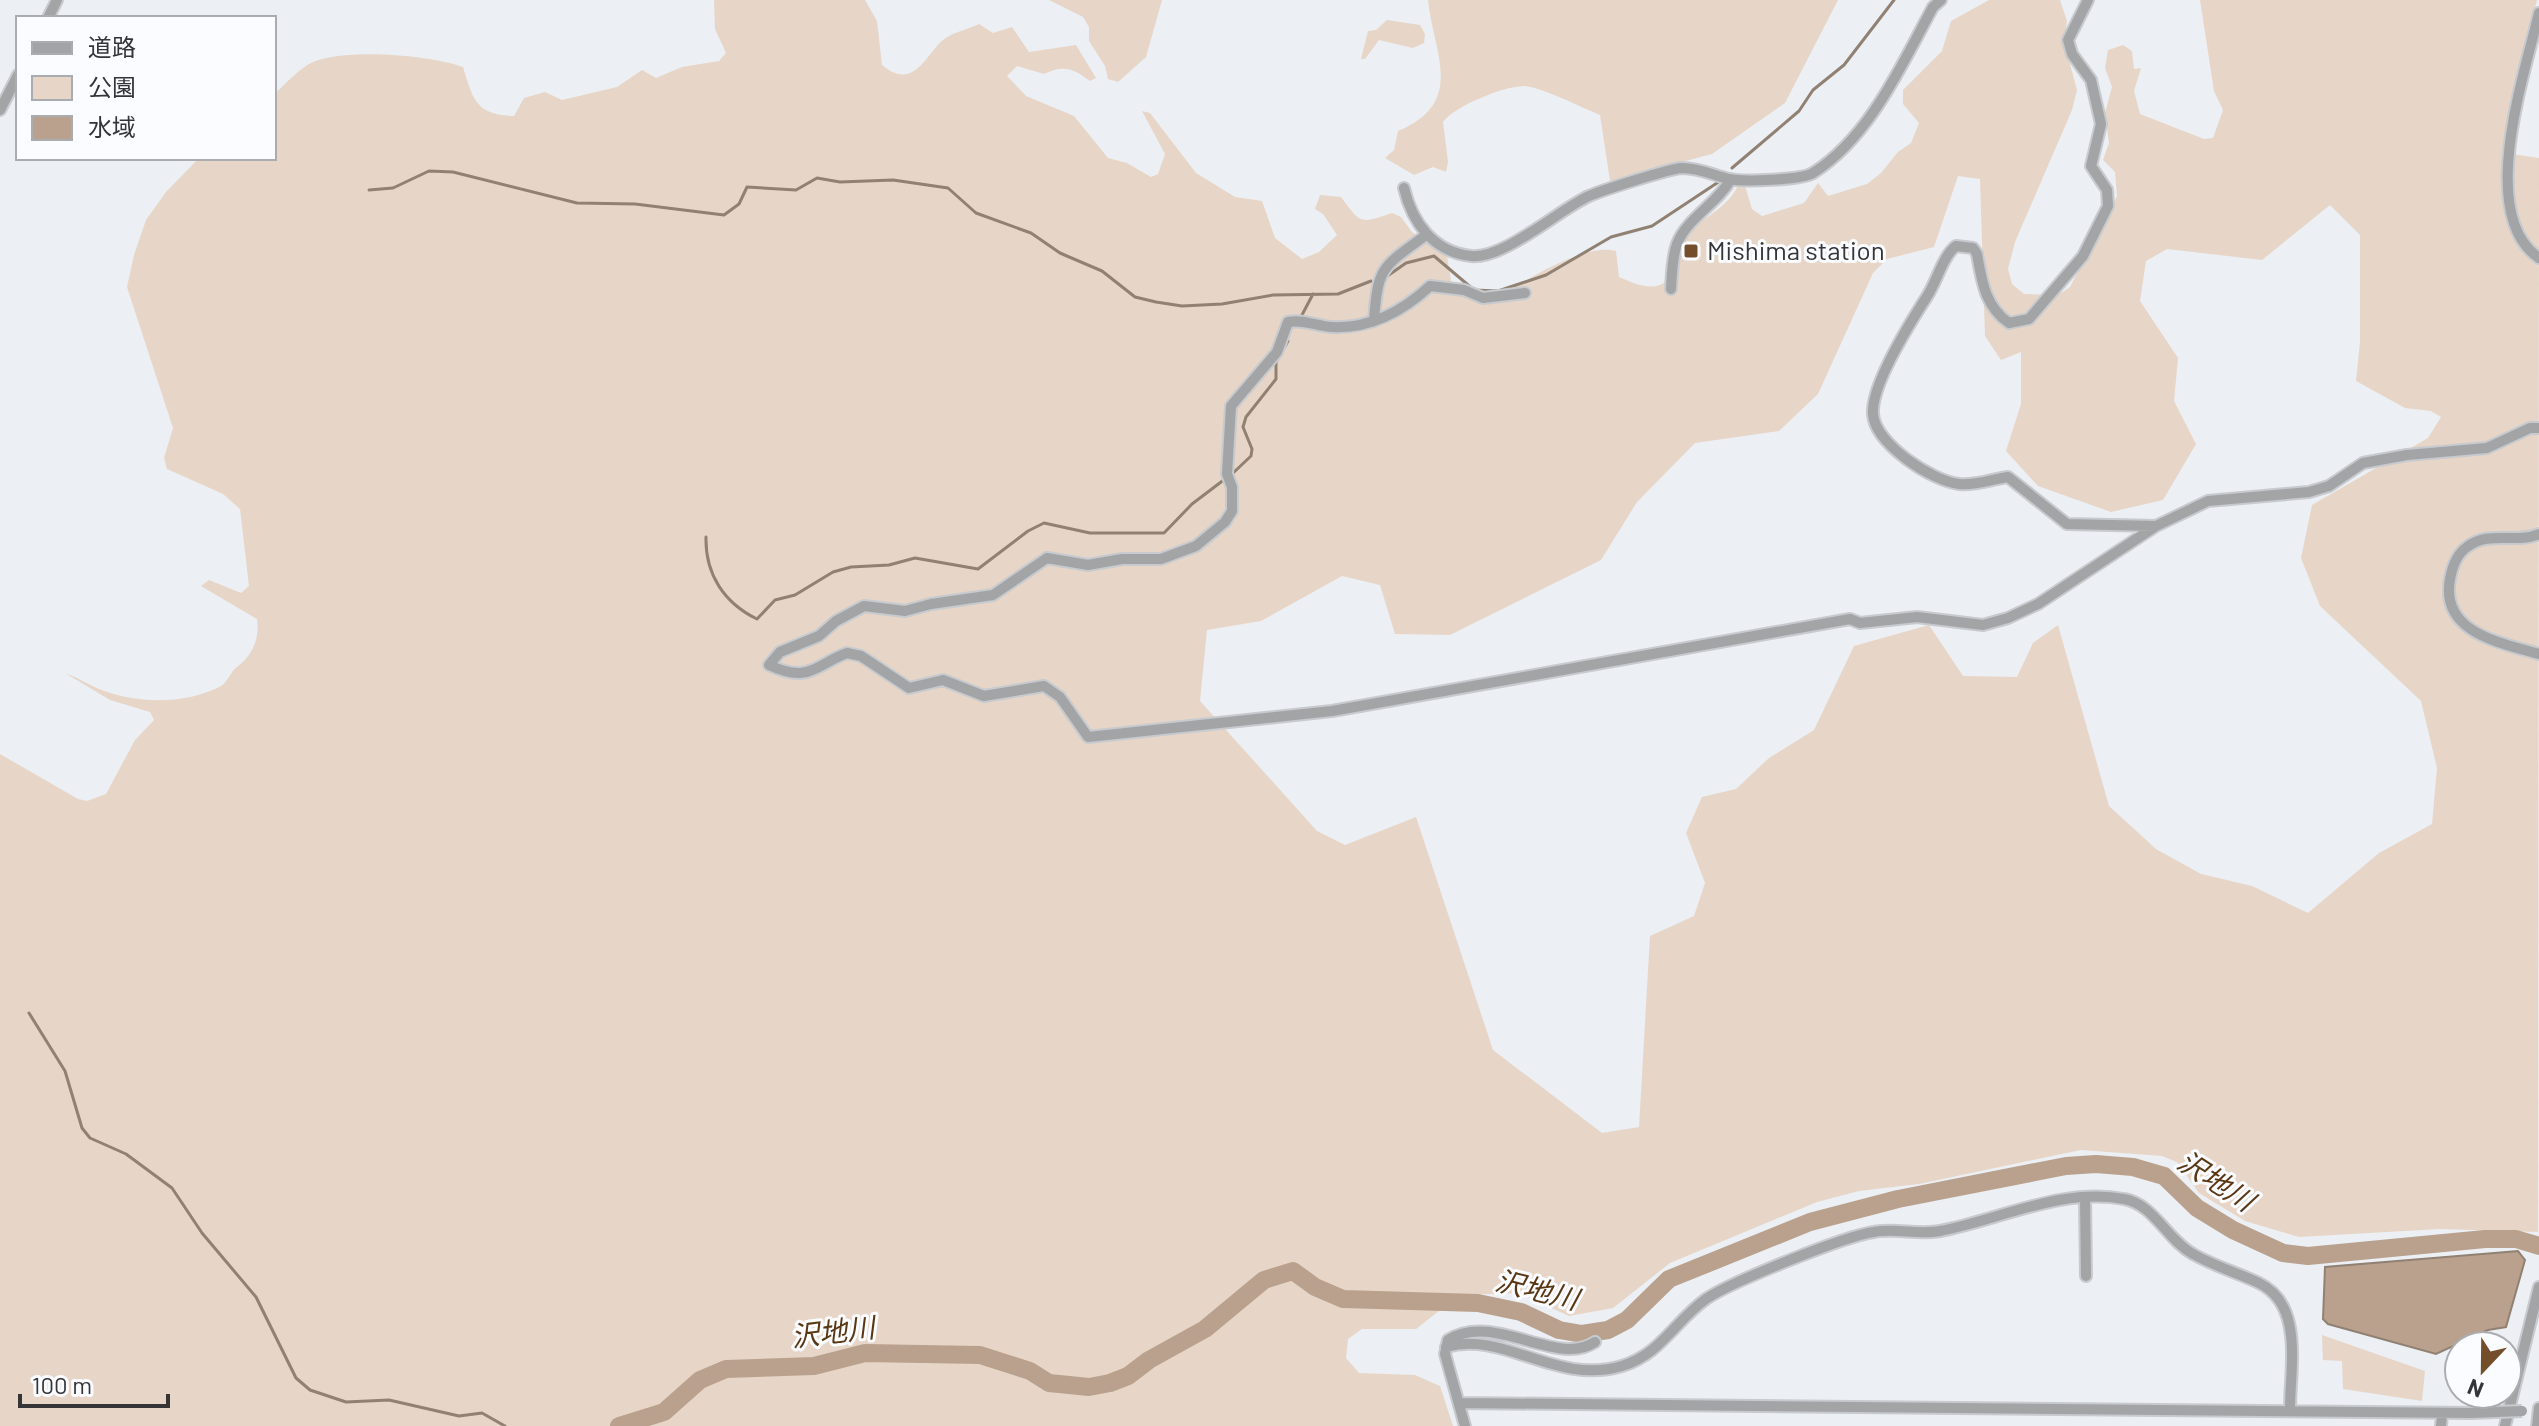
<svg xmlns="http://www.w3.org/2000/svg" width="2539" height="1426" viewBox="0 0 2539 1426" font-family="Barlow,'Noto Sans JP',sans-serif">
	<rect width="100%" height="100%" fill="#eceff4"/>
	<path fill="#e7d6c7" fill-rule="evenodd" d="M 714,0 L 865,0 L 877,21 L 882,65 C 914,92 926,54 943,40 C 953,32 969,29 979,24 L 993,33 L 1012,27 L 1029,52 L 1076,45 L 1096,78 L 1090,81 C 1074,69 1064,64 1044,74 L 1017,66 L 1007,76 L 1026,96 L 1074,116 L 1108,158 L 1127,163 L 1151,177 L 1158,174 L 1165,154 L 1142,111 L 1150,113 L 1196,173 L 1235,197 L 1262,201 L 1275,238 L 1302,259 L 1319,252 L 1337,235 L 1323,214 L 1315,209 L 1320,195 L 1341,197 C 1361,224 1360,224 1392,213 L 1401,217 L 1412,232 L 1447,256 L 1453,292 L 1489,304 C 1517,285 1583,242 1616,251 L 1619,277 C 1631,282 1649,291 1662,284 C 1682,274 1674,258 1683,241 C 1696,219 1727,210 1737,187 L 1745,186 L 1752,209 L 1762,216 L 1804,203 L 1818,183 L 1828,196 L 1867,184 L 1881,173 L 1898,152 L 1911,143 L 1919,123 L 1903,104 L 1903,90 L 1942,51 L 1951,21 L 1989,0 L 2060,0 L 2067,21 L 2064,42 L 2077,90 L 2072,110 L 2015,242 L 2008,269 L 2012,284 L 2024,294 L 2058,295 L 2070,287 L 2117,196 L 2115,172 L 2103,160 L 2109,143 L 2105,113 L 2112,87 L 2105,68 L 2108,50 L 2123,45 L 2132,51 L 2134,69 L 2141,68 L 2134,91 L 2140,114 L 2204,139 L 2213,138 L 2223,110 L 2214,91 L 2200,0 L 2537,0 L 2520,75 L 2527,89 L 2504,147 L 2505,153 L 2539,158 L 2538,1232 L 2440,1229 L 2299,1237 L 2245,1221 L 2199,1193 L 2177,1162 L 2162,1156 L 2081,1150 L 1919,1184 L 1859,1191 L 1817,1202 L 1670,1263 L 1613,1308 L 1569,1316 L 1519,1293 L 1459,1295 L 1416,1329 L 1362,1329 L 1348,1339 L 1346,1358 L 1359,1373 L 1415,1375 L 1440,1386 L 1453,1426 L 0,1426 L 0,754 L 78,799 L 87,801 L 106,794 L 135,740 L 154,720 L 150,712 L 110,700 L 65,673 C 77,677 87,684 99,689 C 135,704 186,705 221,686 C 228,682 230,672 237,667 C 252,656 260,639 257,619 L 201,586 L 209,580 L 241,593 L 249,586 L 240,509 L 223,494 L 167,469 L 164,458 L 173,428 L 127,287 L 134,255 L 146,220 L 166,192 L 199,158 L 274,158 L 274,94 C 286,84 299,68 313,62 C 347,48 429,55 463,67 C 473,100 476,115 514,116 L 524,98 L 545,92 L 562,100 L 617,87 L 642,70 L 656,78 L 682,67 L 719,61 L 726,53 L 715,29 ZM 1958,176 L 1980,179 L 1985,336 L 2001,360 L 2021,352 L 2021,404 L 2006,451 L 2038,486 L 2111,512 L 2163,500 L 2196,444 L 2174,401 L 2178,358 L 2140,301 L 2146,261 L 2167,249 L 2262,260 L 2330,205 L 2360,235 L 2360,342 L 2356,381 L 2405,408 L 2431,411 L 2441,417 L 2428,438 L 2312,505 L 2301,558 L 2320,606 L 2421,701 L 2437,768 L 2432,824 L 2379,853 L 2308,913 L 2252,886 L 2201,874 L 2156,849 L 2109,806 L 2058,625 L 2033,643 L 2017,677 L 1963,676 L 1929,625 L 1854,646 L 1814,730 L 1769,758 L 1736,789 L 1702,797 L 1686,833 L 1705,883 L 1694,916 L 1650,936 L 1639,1127 L 1602,1133 L 1493,1050 L 1416,817 L 1345,845 L 1317,831 L 1200,701 L 1207,630 L 1261,621 L 1342,576 L 1380,585 L 1395,634 L 1450,635 L 1601,560 L 1637,502 L 1695,443 L 1779,431 L 1818,394 L 1873,273 L 1887,259 L 1934,247 Z
		M 1049,0 L 1162,0 L 1146,57 L 1118,82 L 1108,79 L 1105,66 L 1089,41 L 1089,27 L 1083,17 Z
		M 1428,0 L 1838,0 L 1785,103 L 1712,154 L 1610,181 L 1600,115 C 1582,108 1540,86 1523,86 C 1502,87 1455,106 1443,122 L 1448,162 L 1446,172 L 1433,167 L 1414,175 L 1385,158 L 1394,150 L 1398,131 C 1467,102 1433,52 1428,0 Z
		M 1387,20 L 1420,25 L 1425,34 L 1424,43 L 1413,48 L 1379,40 L 1365,59 L 1361,59 L 1368,31 L 1376,30 Z
		M 2322,1335 L 2425,1371 L 2422,1401 L 2343,1389 L 2342,1361 L 2323,1360 Z"/>
	<path fill="#b9a18d" stroke="#918173" stroke-width="2" d="M 2518,1251 L 2525,1260 L 2506,1327 L 2488,1330 L 2436,1354 L 2328,1324 L 2323,1319 L 2325,1267 Z"/>
	<g fill="none" stroke-linecap="round" stroke-linejoin="round">
		<path stroke="#918173" stroke-width="3" d="M 1732,168 L 1799,111 L 1813,90 L 1844,65 L 1894,0
			M 369,190 L 393,188 L 429,171 L 453,172 L 577,203 L 635,204 L 724,215 L 739,204 L 747,187 L 796,190 L 817,178 L 840,182 L 893,180 L 948,188 L 976,213 L 1031,233 L 1060,253 L 1102,271 L 1135,297 L 1156,302 L 1182,306 L 1222,304 L 1273,295 L 1338,294 L 1371,281
			M 1386,277 L 1406,263 L 1434,256 L 1474,290 L 1498,291 L 1546,275 L 1611,237 L 1652,226 L 1720,181
			M 1302,315 L 1313,294
			M 1232,474 L 1251,456 L 1252,449 L 1243,427 L 1246,417 L 1276,379 L 1276,362 L 1288,341
			M 706,537 C 705,574 724,603 757,619 L 775,600 L 795,595 L 833,572 L 851,567 L 889,565 L 915,558 L 978,569 L 1028,531 L 1044,523 L 1090,533 L 1164,533 L 1192,504 L 1225,479
			M 29,1013 L 65,1071 L 82,1128 L 90,1138 L 126,1154 L 172,1188 L 202,1233 L 256,1297 L 296,1378 L 310,1390 L 346,1402 L 389,1400 L 459,1416 L 482,1413 L 505,1426"/>
		<path stroke="#b9a18d" stroke-width="18" d="M 619,1426 L 664,1412 L 700,1380 L 726,1369 L 814,1366 L 865,1353 L 980,1355 L 1030,1371 L 1049,1383 L 1089,1387 L 1110,1383 L 1128,1376 L 1149,1360 L 1205,1329 L 1264,1280 L 1293,1271 L 1315,1287 L 1343,1299 L 1478,1303 L 1521,1312 L 1559,1330 L 1582,1334 L 1608,1330 L 1627,1320 L 1669,1279 L 1810,1222 L 1898,1199 L 2066,1166 L 2096,1164 L 2133,1167 L 2164,1176 L 2197,1208 L 2233,1230 L 2283,1253 L 2308,1256 L 2485,1239 L 2516,1239 L 2539,1246"/>
		<g stroke="#c7cace" stroke-width="14">
			<path id="minor" d="M 2088,0 L 2068,40 L 2072,54 L 2091,80 L 2101,124 L 2091,166 L 2107,190 L 2108,206 L 2083,256 L 2029,319 L 2009,323 C 1985,306 1982,282 1977,254 L 1973,248 L 1956,246 C 1942,257 1937,282 1926,298 C 1910,323 1871,385 1873,414 C 1875,444 1932,481 1959,484 C 1975,486 1992,479 2008,477 L 2067,524 L 2156,526
				M 2539,13 C 2525,73 2476,215 2539,258
				M 48,18 L 57,0
				M 0,110 L 18,75
				M 1404,188 C 1412,222 1433,252 1471,256 C 1503,260 1560,209 1589,196 C 1603,190 1668,169 1682,168 C 1699,168 1713,175 1729,179 C 1743,182 1802,180 1813,173 C 1870,137 1902,64 1933,7 L 1941,0
				M 1671,289 C 1672,275 1672,257 1677,244 C 1687,218 1717,204 1731,179
				M 1525,293 L 1483,298 L 1464,290 L 1430,286 C 1404,310 1370,329 1332,327 C 1316,326 1305,319 1288,322 L 1277,352 L 1231,406 L 1227,474 L 1232,487 L 1232,511 L 1225,522 L 1196,546 L 1161,559 L 1122,559 L 1088,565 L 1047,558 L 993,595 L 931,604 L 905,611 L 864,606 L 836,621 L 819,636 L 780,652 L 769,665 C 809,684 815,665 847,653 L 861,656 L 909,688 L 943,680 L 984,696 L 1044,686 L 1060,697 L 1088,737 L 1332,711 L 1850,619 L 1860,623 L 1917,617 L 1983,625 L 2008,618 L 2038,604 L 2156,526 L 2208,501 L 2309,492 L 2329,486 L 2363,463 L 2407,455 L 2487,448 L 2530,428 L 2539,428
				M 1374,320 C 1378,265 1383,267 1426,235
				M 2539,534 C 2516,544 2489,530 2467,547 C 2457,554 2452,568 2450,579 C 2440,633 2501,643 2539,654
				M 2085,1197 L 2086,1276
				M 1446,1347 C 1504,1330 1556,1386 1622,1366 C 1661,1354 1675,1321 1706,1299 C 1731,1282 1845,1236 1874,1232 C 1896,1228 1918,1235 1940,1231 C 1999,1220 2062,1187 2124,1199 C 2154,1204 2167,1240 2193,1254 C 2214,1266 2238,1273 2259,1283 C 2304,1305 2290,1367 2290,1409
				M 1461,1403 L 2470,1413
				M 1465,1426 L 1445,1354 L 1448,1340 C 1494,1311 1557,1368 1595,1342
				M 2441,1426 L 2442,1414
				M 2505,1426 L 2539,1287
				M 2537,1426 L 2539,1408"/>
		</g>
		<use href="#minor" stroke="#a3a4a6" stroke-width="10"/>
		<g stroke="#c7cace" stroke-width="14" stroke-linecap="butt">
			<path id="minor-bridge" d="M 2470,1413 L 2522,1411"/>
		</g>
		<use href="#minor-bridge" stroke="#a3a4a6" stroke-width="10"/>
	</g>
	<rect fill="#744e2a" stroke="#fafcff" stroke-width="3" x="1683" y="243" width="16" height="16" rx="4"/>
	<g text-anchor="middle" stroke-width="6" stroke-linejoin="round" paint-order="stroke">
		<g font-size="26" fill="#353537" stroke="#fafcff" text-anchor="start">
			<text x="1707" y="260">Mishima station</text>
		</g>
		<g font-size="28" font-style="italic" fill="#5a3713" stroke="#fafcff">
			<text transform="translate(2216 1181) rotate(33)" y="10">沢地川</text>
			<text transform="translate(1537 1290) rotate(14)" y="10">沢地川</text>
			<text transform="translate(833 1332) rotate(-7)" y="10">沢地川</text>
		</g>
	</g>
	<rect x="16" y="16" width="260" height="144" fill="#fafcff" stroke="#abacaf" stroke-width="2"/>
	<rect x="32" y="42" width="40" height="12" fill="#a3a4a6" stroke="#abacaf" stroke-width="2"/>
	<text x="88" y="56" font-size="24" fill="#353537">道路</text>
	<rect x="32" y="76" width="40" height="24" fill="#e7d6c7" stroke="#abacaf" stroke-width="2"/>
	<text x="88" y="96" font-size="24" fill="#353537">公園</text>
	<rect x="32" y="116" width="40" height="24" fill="#b9a18d" stroke="#abacaf" stroke-width="2"/>
	<text x="88" y="136" font-size="24" fill="#353537">水域</text>
	<g transform="translate(2483 1370) rotate(202)"><circle r="38" fill="#fafcff" stroke="#abacaf" stroke-width="2"/>
	<path d="M0-6L14 30L0 20L-14 30Z" fill="#744e2a"/>
	<text y="-12" font-size="22" font-weight="bold" text-anchor="middle" fill="#353537">N</text>
	</g>
	<path d="M20 1394v12h148v-12" fill="none" stroke="#353537" stroke-width="4"/>
	<text x="32" y="1394" font-size="24" fill="#353537" stroke="#fafcff" stroke-width="6" paint-order="stroke">100 m</text>
</svg>
